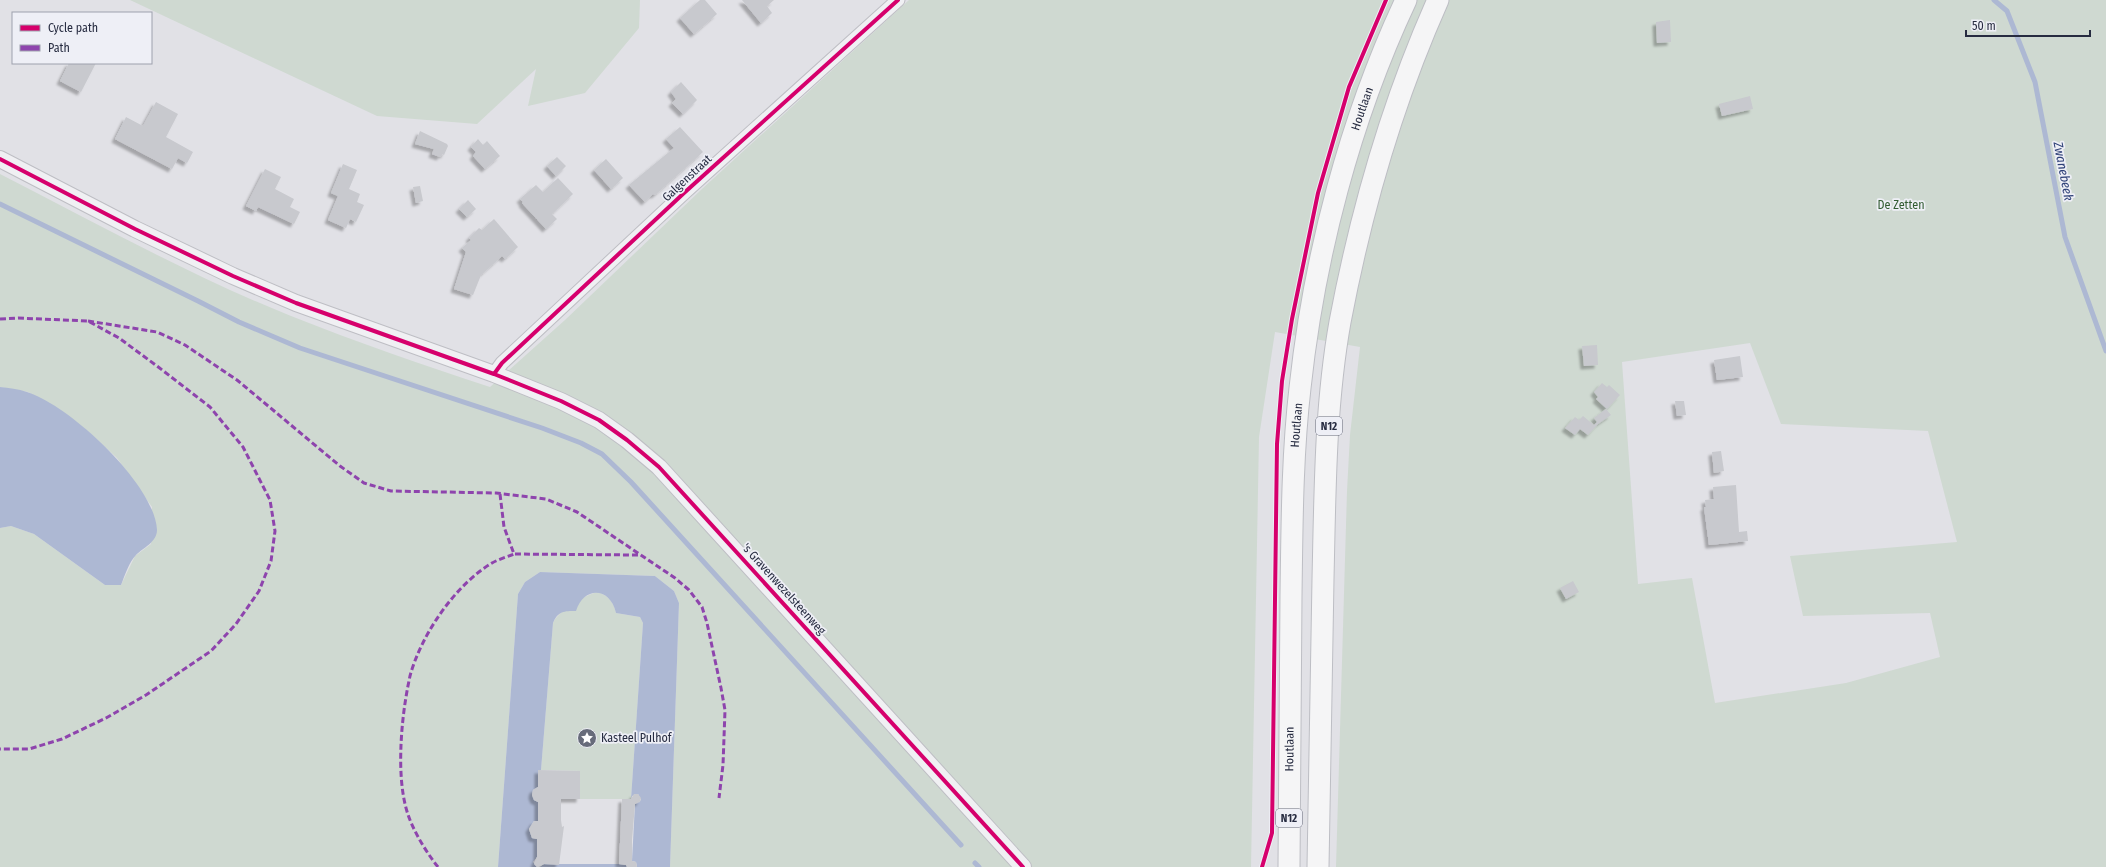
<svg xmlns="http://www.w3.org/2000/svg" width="2106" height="867" viewBox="0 0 2106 867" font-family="'Fira Sans Condensed',sans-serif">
	<defs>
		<filter id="shadow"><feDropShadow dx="-3.5" dy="3.5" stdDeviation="1" flood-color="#0004"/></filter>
	</defs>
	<rect width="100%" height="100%" fill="#e1e1e6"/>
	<path fill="#cfd9d1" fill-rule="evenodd" d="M 130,0 L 640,0 L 639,28 L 585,93 L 528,106 L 536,69 L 477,124 L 377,116 Z
		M 909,0 L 2106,0 L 2106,867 L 1336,867 L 1347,491 L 1350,435 L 1360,347 L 1275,332 L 1259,437 L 1251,867 L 670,867 L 679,603 L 674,591 L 655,576 L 540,572 L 525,582 L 518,594 L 498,867 L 0,867 L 0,528 L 11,526 L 34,534 L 105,585 L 121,585 L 135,556 L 151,544 L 152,507 L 117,458 L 90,433 L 63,412 L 28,392 L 0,387 L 0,174 C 96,223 191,276 291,316 C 356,342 423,365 490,387 L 565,320 L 703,188 ZM 1750,343 L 1781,424 L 1928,431 L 1957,542 L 1790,556 L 1803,616 L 1930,613 L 1940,657 L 1846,683 L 1715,703 L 1692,578 L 1638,584 L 1622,362 Z
		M 597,592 C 609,596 613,601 616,613 L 640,617 L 643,623 L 631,799 L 580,799 L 580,771 L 541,770 L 553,623 C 558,611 585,595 597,592 Z"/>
	<path fill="#adb8d3" d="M 0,387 C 9,388 18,389 27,392 C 69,405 155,484 157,530 C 157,542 143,548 136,555 C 129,562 125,575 121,585 L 105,585 L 34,534 L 11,526 L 0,528 Z
		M 540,572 L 655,576 L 674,591 L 679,603 L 670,867 L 637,867 L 636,862 L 632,861 L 635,804 L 641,800 L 638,794 L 632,796 L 631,799 L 643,623 L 640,617 L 616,613 C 610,587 584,586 576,611 C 564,611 558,611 553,623 L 541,770 L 538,771 L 538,787 L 533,790 L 532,795 L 534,800 L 538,802 L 538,821 L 534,821 L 529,829 L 532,838 L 537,839 L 537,857 L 533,862 L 537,867 L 498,867 L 518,594 L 525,582 Z
		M 544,864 L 619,864 L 626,865 L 627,867 L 540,867 Z"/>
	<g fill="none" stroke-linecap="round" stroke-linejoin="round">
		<path stroke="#adb8d3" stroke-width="5" d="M 1994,0 L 2007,11 L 2035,82 L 2065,237 L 2106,351
			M 0,204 L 198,301 L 239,322 L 300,348 L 542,428 L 581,443 L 602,454 L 631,482 L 961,845
			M 975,863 L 979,867"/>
	</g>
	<path fill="#c8c9ce" filter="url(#shadow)" d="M 700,0 L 705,0 L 717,14 L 694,34 L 680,18 Z
		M 742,0 L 774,0 L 767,6 L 772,13 L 761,23 Z
		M 1670,20 L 1671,42 L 1657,43 L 1656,22 Z
		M 69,63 L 96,63 L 81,92 L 60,81 Z
		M 681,82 L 697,100 L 683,114 L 672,103 L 676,99 L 671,92 Z
		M 1750,96 L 1753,109 L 1722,116 L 1719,104 Z
		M 156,102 L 178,114 L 166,137 L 193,152 L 187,163 L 178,158 L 172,169 L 115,139 L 126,117 L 143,126 Z
		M 680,127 L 703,152 L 655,195 L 653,194 L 645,202 L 629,185 L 674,148 L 666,139 Z
		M 420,131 L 447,144 L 448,146 L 444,155 L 442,154 L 440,157 L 432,154 L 434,149 L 415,144 Z
		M 478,139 L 483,145 L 487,141 L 500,156 L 485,169 L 473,156 L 476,152 L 471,147 Z
		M 557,157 L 566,166 L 556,176 L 547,166 Z
		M 606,159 L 623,178 L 611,189 L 594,170 Z
		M 343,164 L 357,170 L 349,189 L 360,194 L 357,202 L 364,205 L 356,222 L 350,219 L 346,228 L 328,220 L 338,196 L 331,193 Z
		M 265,169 L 281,177 L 275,189 L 294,199 L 290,207 L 300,212 L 294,224 L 258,207 L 256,211 L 246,206 Z
		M 558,178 L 573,194 L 552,214 L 557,219 L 546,229 L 522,203 L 523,202 L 520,199 L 536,185 L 543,192 Z
		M 420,186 L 423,201 L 416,203 L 413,187 Z
		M 468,200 L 476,209 L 467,217 L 459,209 Z
		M 494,219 L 518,247 L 505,259 L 502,256 L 481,275 L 473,295 L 454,289 L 466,252 L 462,248 L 471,240 L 469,238 L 479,228 L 482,230 Z
		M 1597,345 L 1598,365 L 1584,366 L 1582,346 Z
		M 1740,356 L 1743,377 L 1717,380 L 1714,360 Z
		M 1602,383 L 1607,387 L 1609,385 L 1620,395 L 1607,409 L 1596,399 L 1598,397 L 1594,392 Z
		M 1675,401 L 1684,401 L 1686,415 L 1677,416 Z
		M 1606,409 L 1611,415 L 1598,424 L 1588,435 L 1580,429 L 1575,435 L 1565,428 L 1575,417 L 1579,420 L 1583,416 L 1594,425 L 1597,422 L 1594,418 Z
		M 1721,451 L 1724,471 L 1714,473 L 1712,452 Z
		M 1736,485 L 1739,532 L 1747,531 L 1748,541 L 1709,545 L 1704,507 L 1706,507 L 1705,500 L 1714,499 L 1713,487 Z
		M 1573,581 L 1579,592 L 1566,599 L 1560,588 Z
		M 538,770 L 580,771 L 580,799 L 561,799 L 561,820 L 562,827 L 564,826 L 559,865 L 544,864 L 537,867 L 534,864 L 537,857 L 537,839 L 532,838 L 529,829 L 534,821 L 538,821 L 538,802 L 534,800 L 532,795 L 533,790 L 538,787 Z
		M 634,794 L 638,794 L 641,798 L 640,802 L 635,804 L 632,840 L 632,861 L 636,862 L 637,867 L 627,867 L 626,865 L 619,864 L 622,799 L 631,799 Z"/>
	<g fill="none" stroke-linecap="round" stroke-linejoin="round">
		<g stroke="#bebec4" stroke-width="15">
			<path id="minor" d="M 494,374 L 502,363 L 684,193 L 898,0"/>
		</g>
		<g stroke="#bebec4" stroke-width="18">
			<path id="tertiary" d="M 0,159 L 135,229 L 233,276 L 296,303 L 494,374 L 561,401 L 599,420 L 627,440 L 659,467 L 1023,867"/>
		</g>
		<g stroke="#bdbec4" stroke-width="23">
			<g id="primary">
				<path id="s1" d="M 1289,867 C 1289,777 1290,687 1291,596 C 1292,527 1292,457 1300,388 C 1314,257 1350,119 1406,0"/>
				<path d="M 1318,867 C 1320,771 1321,675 1323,579 C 1325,493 1325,406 1340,322 C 1361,211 1392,103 1438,0"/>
			</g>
		</g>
		<use href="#minor" stroke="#f0f0f3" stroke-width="13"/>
		<use href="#tertiary" stroke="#f0f0f3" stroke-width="16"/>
		<use href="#primary" stroke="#f5f5f6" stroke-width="21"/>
		<path stroke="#8e44ad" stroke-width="3" stroke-dasharray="6 3" stroke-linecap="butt" d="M 0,319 L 18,318 L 88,321 L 119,338 L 157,366 L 210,407 L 243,447 L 270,500 L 275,531 L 271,561 L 259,591 L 236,624 L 211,651 L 146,695 L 106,718 L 62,739 L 29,749 L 0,749
			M 88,321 L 157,332 L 185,345 L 237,380 L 340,466 L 364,483 L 391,491 L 496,493 L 546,499 L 577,512 L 675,578 L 689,590 L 702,607 L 707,623 L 721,688 L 725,710 L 723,765 L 719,798
			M 500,494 L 504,527 L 514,554 L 638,555
			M 438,867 C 427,853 417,837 410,820 C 401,798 400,769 401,745 C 402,722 405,699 410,676 C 421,635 455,585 492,563 C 499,559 507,557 514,554"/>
		<g stroke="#eeeff6" stroke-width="6">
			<path id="cycleway" d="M 0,159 L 135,229 L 233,276 L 296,303 L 494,374 L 561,401 L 599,420 L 627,440 L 659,467 L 1023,867
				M 494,374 L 502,363 L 684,193 L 898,0
				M 1262,867 L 1272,833 L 1277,444 L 1282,381 L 1292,319 L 1318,193 L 1349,87 L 1386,0"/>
		</g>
		<use href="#cycleway" stroke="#d6006c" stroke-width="4"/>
	</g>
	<defs>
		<g id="sight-disc" transform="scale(1)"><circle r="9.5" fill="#676b7a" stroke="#eeeff6"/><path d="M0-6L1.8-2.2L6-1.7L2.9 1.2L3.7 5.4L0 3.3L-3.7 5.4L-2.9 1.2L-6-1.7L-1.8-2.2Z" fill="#fff"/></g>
	</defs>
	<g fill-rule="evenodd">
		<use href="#sight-disc" x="587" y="738"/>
	</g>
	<g text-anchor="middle" stroke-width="3.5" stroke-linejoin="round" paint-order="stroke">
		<g fill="#eeeff6" stroke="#626677" stroke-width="1">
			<rect x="1316" y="417" width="26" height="18" rx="3"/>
			<rect x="1276" y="809" width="26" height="18" rx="3"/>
		</g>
		<g font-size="11" font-weight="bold" fill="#262b40">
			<text x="1329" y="430">N12</text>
			<text x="1289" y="822">N12</text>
		</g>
		<g font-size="12" fill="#262b40" stroke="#eeeff6">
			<text dy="4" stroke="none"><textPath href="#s1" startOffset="766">Houtlaan</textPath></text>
			<text transform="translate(687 178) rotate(-43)" y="4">Galgenstraat</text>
			<text dy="4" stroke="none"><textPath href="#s1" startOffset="442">Houtlaan</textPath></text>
			<text transform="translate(784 589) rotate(48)" y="4">'s Gravenwezelsteenweg</text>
			<text dy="4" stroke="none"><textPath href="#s1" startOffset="118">Houtlaan</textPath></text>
		</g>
		<g font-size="12" fill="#335d33" stroke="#eeeff6">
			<text x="1901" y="209">De Zetten</text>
		</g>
		<g font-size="12" fill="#262b40" stroke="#eeeff6" text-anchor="start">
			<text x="601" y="742">Kasteel Pulhof</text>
		</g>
		<g font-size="13" font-style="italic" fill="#2e4077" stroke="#eeeff6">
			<text transform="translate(2064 171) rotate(79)" y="5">Zwanebeek</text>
		</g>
	</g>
	<rect x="12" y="12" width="140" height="52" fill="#eeeff6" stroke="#9ea1ad"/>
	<rect x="20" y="25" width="20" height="6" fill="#d6006c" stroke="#9ea1ad"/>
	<text x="48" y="32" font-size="12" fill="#262b40">Cycle path</text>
	<rect x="20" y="45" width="20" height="6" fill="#8e44ad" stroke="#9ea1ad"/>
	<text x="48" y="52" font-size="12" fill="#262b40">Path</text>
	<path d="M1966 30v6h124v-6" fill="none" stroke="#262b40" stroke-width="2"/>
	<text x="1972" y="30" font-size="12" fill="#262b40" stroke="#eeeff6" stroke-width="3" paint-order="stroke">50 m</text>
</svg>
